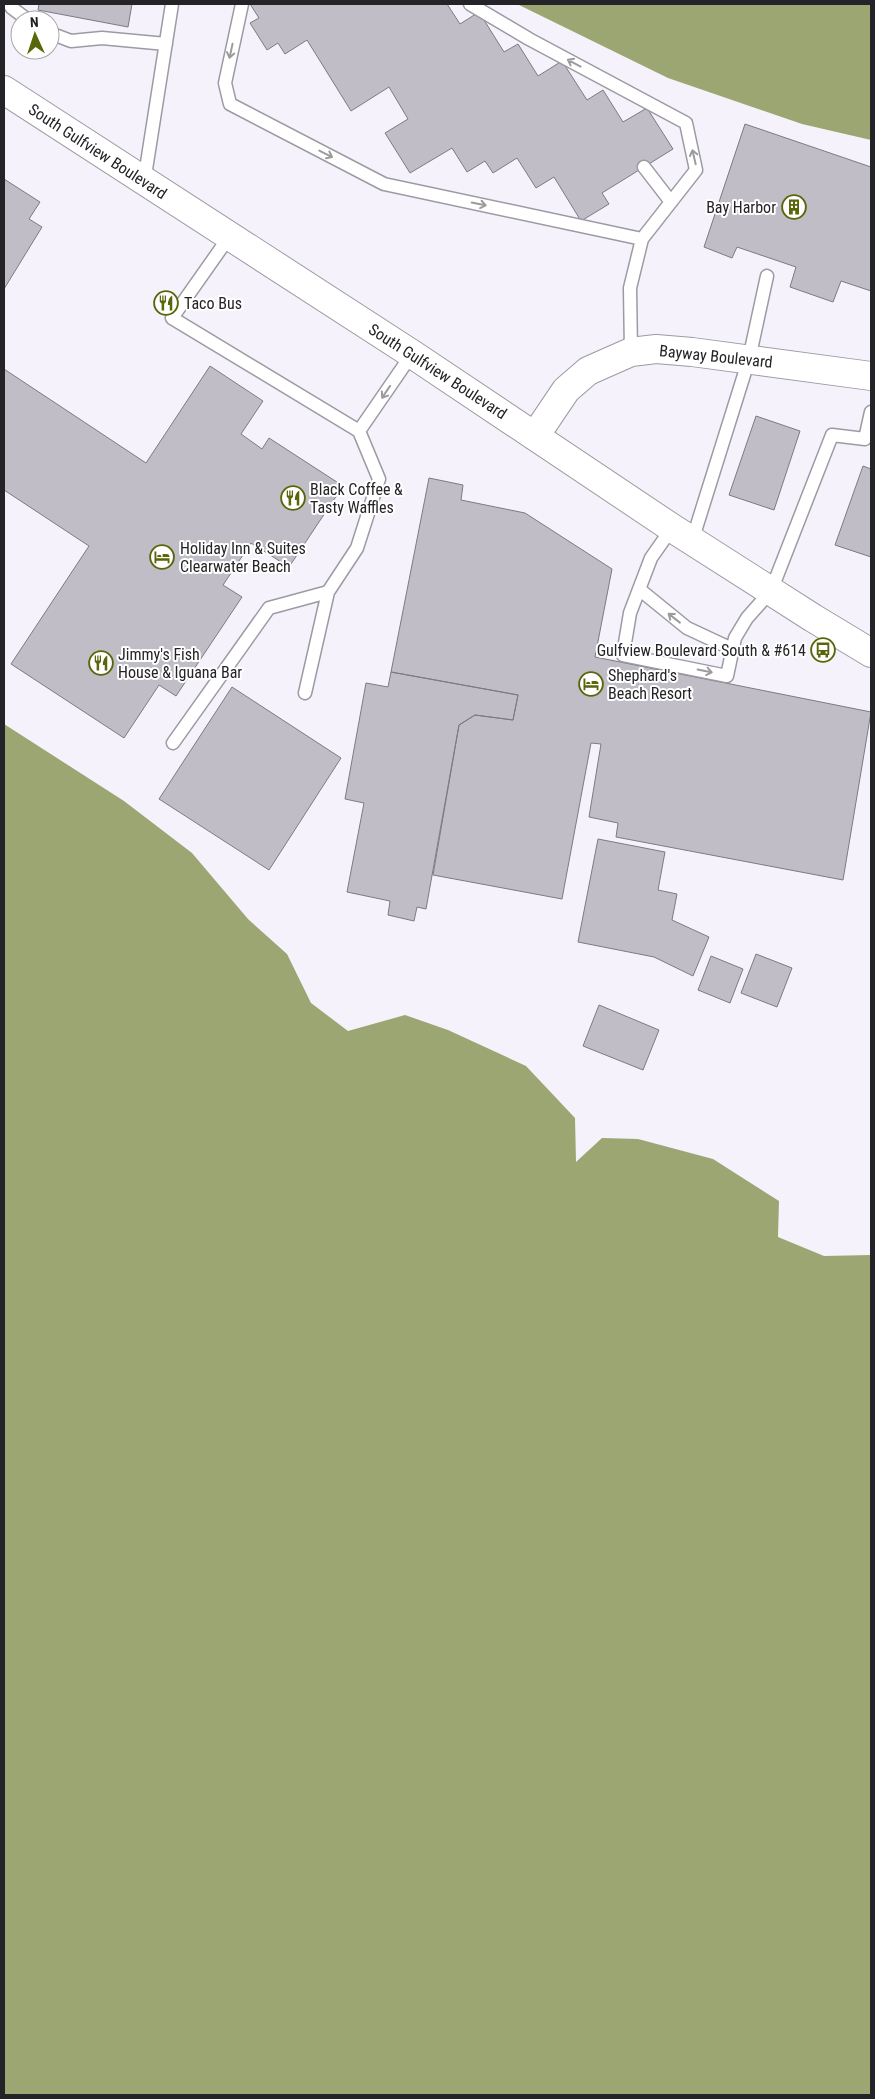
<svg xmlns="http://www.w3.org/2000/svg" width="875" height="2099" viewBox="0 0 875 2099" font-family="'Roboto Condensed',sans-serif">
	<rect width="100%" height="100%" fill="#f5f2fc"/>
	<path fill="#9ca673" d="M 517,4 L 871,4 L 871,140 L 802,124 L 668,78 Z
		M 4,724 L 124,801 L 192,853 L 248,919 L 287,954 L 311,1003 L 348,1031 L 405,1015 L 448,1030 L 526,1066 L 575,1118 L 576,1162 L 602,1138 L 638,1139 L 713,1159 L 779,1201 L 778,1237 L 824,1256 L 871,1255 L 871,2095 L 4,2095 Z"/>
	<path fill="#c0bdc6" stroke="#7d7a83" d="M 39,4 L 132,4 L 128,27 L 38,10 Z
		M 250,4 L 447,4 L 460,24 L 479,12 L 504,52 L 518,44 L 538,76 L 562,61 L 587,100 L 603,90 L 623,122 L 647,108 L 673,149 L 602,193 L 609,204 L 581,221 L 554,177 L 536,188 L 517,158 L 493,173 L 485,161 L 467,172 L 452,148 L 410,173 L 385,133 L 408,119 L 389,87 L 351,111 L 307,40 L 285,54 L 278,43 L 267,50 L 250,23 L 259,18 Z
		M 745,124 L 871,167 L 871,291 L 841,281 L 833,302 L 790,287 L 796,267 L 737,247 L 732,258 L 704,247 Z
		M 4,179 L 40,202 L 29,219 L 42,227 L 4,289 Z
		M 210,366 L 263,401 L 241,434 L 262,449 L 269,438 L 343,486 L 289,567 L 251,543 L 223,585 L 242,597 L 176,696 L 159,685 L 124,738 L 11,664 L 89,546 L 4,490 L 4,369 L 146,463 Z
		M 756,416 L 800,431 L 774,510 L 729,495 Z
		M 863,466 L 871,469 L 871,557 L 835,545 Z
		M 429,478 L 463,485 L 461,500 L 525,513 L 612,569 L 595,657 L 871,712 L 843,880 L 616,837 L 618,823 L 589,817 L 601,744 L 591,743 L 562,899 L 433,875 L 459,725 L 475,715 L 513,720 L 518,695 L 391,672 Z
		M 391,672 L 518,695 L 513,720 L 475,715 L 459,725 L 426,909 L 417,907 L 414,921 L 388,915 L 390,901 L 347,892 L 364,803 L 345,799 L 366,683 L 388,687 Z
		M 232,687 L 341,758 L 269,870 L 159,799 Z
		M 598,839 L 665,852 L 658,890 L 677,894 L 672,920 L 709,937 L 693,976 L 654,957 L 578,942 Z
		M 756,954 L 792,968 L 777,1007 L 741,993 Z
		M 711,956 L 743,969 L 730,1003 L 698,990 Z
		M 599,1005 L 659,1030 L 643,1070 L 583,1046 Z"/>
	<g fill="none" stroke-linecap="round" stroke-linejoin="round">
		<g stroke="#9d9aa3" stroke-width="15">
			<path id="service" d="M 9,4 L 12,8 L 28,20
				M 242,4 L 225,83 L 230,104 L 384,184 L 642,239
				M 470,4 L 529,39 L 686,123 L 696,170 L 642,239 L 630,288 L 631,352
				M 50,33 L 71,41 L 102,38 L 166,44
				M 644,167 L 671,202
				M 144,182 L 172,4
				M 229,237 L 172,318 L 359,431 L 379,479 L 357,548 L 328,592 L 305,693
				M 359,431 L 412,354
				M 672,528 L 651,558 L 630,613 L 623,655 L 727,676 L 735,638 L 747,618 L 771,591 L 832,435 L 865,439 L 871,412
				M 692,541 L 749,359 L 767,276
				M 639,589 L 687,628 L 732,649
				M 173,743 L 269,608 L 328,592"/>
		</g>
		<g stroke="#9d9aa3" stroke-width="30">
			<path id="tertiary" d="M 535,436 L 566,390 L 588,371 L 631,352 L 656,349 L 692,352 L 871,376"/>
		</g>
		<g stroke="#9d9aa3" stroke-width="30">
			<path id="primary" d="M 4,90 L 412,354 L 672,528 L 813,618 L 871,653"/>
		</g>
		<use href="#service" stroke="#fff" stroke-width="12"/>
		<use href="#tertiary" stroke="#fff" stroke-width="28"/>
		<use href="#primary" stroke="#fff" stroke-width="28"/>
	</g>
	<defs><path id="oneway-shaft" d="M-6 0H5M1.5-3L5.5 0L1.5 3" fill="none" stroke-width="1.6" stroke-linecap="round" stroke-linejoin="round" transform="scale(1.25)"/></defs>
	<g stroke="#9c9c9e">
		<use href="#oneway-shaft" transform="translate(231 51) rotate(102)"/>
		<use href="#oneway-shaft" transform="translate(574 63) rotate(-152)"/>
		<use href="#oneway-shaft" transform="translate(326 154) rotate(27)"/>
		<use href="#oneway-shaft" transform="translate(694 157) rotate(-103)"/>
		<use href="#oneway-shaft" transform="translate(479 204) rotate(12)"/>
		<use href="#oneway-shaft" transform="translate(386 392) rotate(124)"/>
		<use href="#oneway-shaft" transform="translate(674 618) rotate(-142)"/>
		<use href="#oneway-shaft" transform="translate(705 671) rotate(11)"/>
	</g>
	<defs>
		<g id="building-ring" transform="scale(1.25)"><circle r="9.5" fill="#fff" stroke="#5a660a" stroke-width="1.5"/><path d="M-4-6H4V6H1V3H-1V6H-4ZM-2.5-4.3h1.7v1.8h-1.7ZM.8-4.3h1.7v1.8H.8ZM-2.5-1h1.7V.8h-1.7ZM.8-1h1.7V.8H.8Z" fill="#5a660a"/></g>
		<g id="restaurant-ring" transform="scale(1.25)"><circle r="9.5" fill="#fff" stroke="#5a660a" stroke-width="1.5"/><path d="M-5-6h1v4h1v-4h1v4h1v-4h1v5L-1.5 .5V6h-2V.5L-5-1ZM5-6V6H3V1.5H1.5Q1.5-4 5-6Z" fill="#5a660a"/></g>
		<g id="hotel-ring" transform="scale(1.25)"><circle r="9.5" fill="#fff" stroke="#5a660a" stroke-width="1.5"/><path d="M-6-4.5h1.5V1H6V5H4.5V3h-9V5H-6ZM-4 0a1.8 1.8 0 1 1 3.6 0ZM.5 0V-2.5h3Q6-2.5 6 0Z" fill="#5a660a"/></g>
		<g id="bus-ring" transform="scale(1.25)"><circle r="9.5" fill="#fff" stroke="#5a660a" stroke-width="1.5"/><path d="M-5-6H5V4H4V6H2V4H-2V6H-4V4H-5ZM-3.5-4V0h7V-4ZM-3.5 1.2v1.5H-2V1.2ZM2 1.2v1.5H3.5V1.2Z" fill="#5a660a"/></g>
	</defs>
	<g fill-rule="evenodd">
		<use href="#building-ring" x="794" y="207"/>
		<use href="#restaurant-ring" x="166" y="303"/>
		<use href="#restaurant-ring" x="293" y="498"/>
		<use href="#hotel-ring" x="162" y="557"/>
		<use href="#bus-ring" x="823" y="650"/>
		<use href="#restaurant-ring" x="101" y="663"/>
		<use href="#hotel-ring" x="591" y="684"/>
	</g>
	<g text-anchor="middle" stroke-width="4" stroke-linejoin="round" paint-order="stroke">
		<g font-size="16" fill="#242327" stroke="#fff">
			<text transform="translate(98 151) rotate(33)" y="6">South Gulfview Boulevard</text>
			<text transform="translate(716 356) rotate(6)" y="6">Bayway Boulevard</text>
			<text transform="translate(438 371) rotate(33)" y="6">South Gulfview Boulevard</text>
		</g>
		<g font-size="16" fill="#242327" stroke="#fff" text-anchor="start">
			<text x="776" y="213" text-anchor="end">Bay Harbor</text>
			<text x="184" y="309">Taco Bus</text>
			<text x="310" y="495">Black Coffee &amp;<tspan x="310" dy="18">Tasty Waffles</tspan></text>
			<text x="180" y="554">Holiday Inn &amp; Suites<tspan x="180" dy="18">Clearwater Beach</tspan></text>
			<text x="806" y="656" text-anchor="end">Gulfview Boulevard South &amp; #614</text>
			<text x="118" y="660">Jimmy's Fish<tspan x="118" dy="18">House &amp; Iguana Bar</tspan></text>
			<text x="608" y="681">Shephard's<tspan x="608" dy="18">Beach Resort</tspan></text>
		</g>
	</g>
	<rect width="875" height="2099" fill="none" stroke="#242327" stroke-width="10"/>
	<g transform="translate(35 35) rotate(357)"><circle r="24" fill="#ffffff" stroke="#a7a7a9"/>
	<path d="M0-4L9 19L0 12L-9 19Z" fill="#5a660a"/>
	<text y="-8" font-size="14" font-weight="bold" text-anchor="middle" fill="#242327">N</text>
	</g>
</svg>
